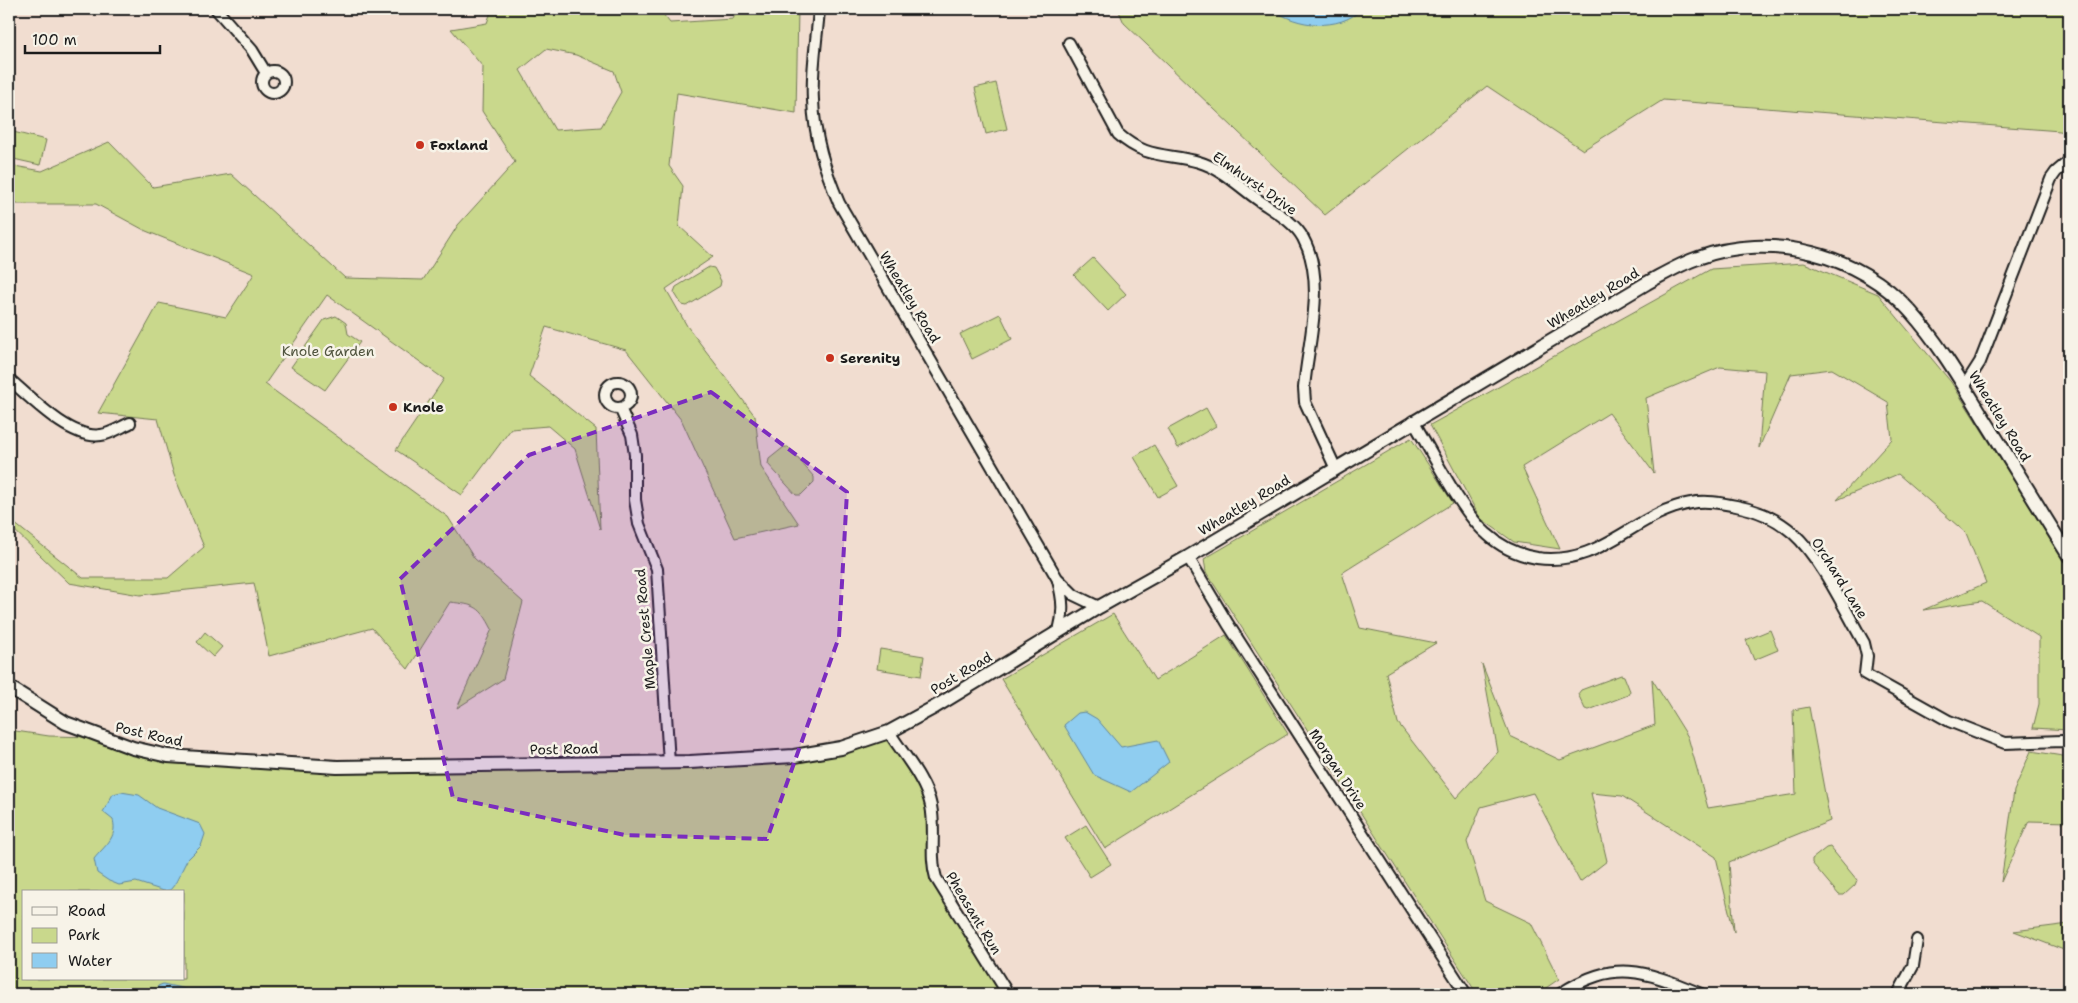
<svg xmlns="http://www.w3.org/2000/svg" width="2078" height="1003" viewBox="0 0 2078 1003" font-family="'Shantell Sans',sans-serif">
	<rect width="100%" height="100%" fill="#f1ddd0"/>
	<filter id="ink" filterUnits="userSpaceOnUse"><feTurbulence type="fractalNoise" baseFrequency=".02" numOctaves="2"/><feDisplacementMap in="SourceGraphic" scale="10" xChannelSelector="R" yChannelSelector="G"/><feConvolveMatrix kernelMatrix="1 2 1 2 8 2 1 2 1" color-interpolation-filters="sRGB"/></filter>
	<g filter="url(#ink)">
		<path fill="#c9d88c" stroke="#727a54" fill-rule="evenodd" d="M 492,9 L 659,9 L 670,23 L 733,19 L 738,9 L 798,9 L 796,113 L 677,93 L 669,166 L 683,186 L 679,226 L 713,257 L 666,289 L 687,326 L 755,416 L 761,467 L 799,524 L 735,538 L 682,421 L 626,350 L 546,327 L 529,376 L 596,429 L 600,529 L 575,449 L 548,426 L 511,429 L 462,495 L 396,450 L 444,379 L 327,295 L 265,384 L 448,517 L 474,558 L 523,602 L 503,679 L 457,708 L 492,629 C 480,606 476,605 450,602 L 408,669 L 372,628 L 269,656 L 254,583 L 140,595 L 69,583 L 9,525 L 9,519 L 83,578 L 168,578 L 204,547 L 174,475 L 158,419 L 98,413 L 159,303 L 226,317 L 254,274 L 146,231 L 96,204 L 9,204 L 9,165 L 42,171 L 109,142 L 153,187 L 231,174 L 345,278 L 423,280 L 458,225 L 515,162 L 482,111 L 483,67 L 451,29 L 487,23 ZM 546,49 L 576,55 L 614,71 L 621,92 L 601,127 L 555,130 L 520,70 Z
			M 1118,9 L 2069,9 L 2069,134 L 2060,131 L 1663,100 L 1583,150 L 1487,86 L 1325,215 L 1124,23 Z
			M 996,83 L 1007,129 L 986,134 L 975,88 Z
			M 9,131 L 46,140 L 40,165 L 9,158 Z
			M 1093,258 L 1126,294 L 1108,311 L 1074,275 Z
			M 1804,263 L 1878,294 L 1951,382 L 2069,567 L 2069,730 L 2033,728 L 2039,704 L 2039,637 L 1982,601 L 1923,610 L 1986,583 L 1966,533 L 1898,474 L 1837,500 L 1892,439 L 1888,402 L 1832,369 L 1791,374 L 1759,448 L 1765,371 L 1720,367 L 1646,398 L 1654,473 L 1609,413 L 1522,467 L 1560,549 L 1514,542 L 1480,518 L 1430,425 L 1711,269 Z
			M 709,267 L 714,268 L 721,281 L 720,286 L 687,306 L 682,305 L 674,292 L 676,287 Z
			M 1000,314 L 1012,339 L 972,359 L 960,334 Z
			M 336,316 L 346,323 L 348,334 L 360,342 L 325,390 L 291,367 L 324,320 Z
			M 1206,408 L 1216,426 L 1178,448 L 1168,429 Z
			M 1411,438 L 1453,503 L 1342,573 L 1360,628 L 1436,643 L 1386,673 L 1398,723 L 1456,798 L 1498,752 L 1482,664 L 1510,736 L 1560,760 L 1655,725 L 1652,679 L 1688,737 L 1708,808 L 1796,794 L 1793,710 L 1809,707 L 1830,821 L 1729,862 L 1734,932 L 1716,857 L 1622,796 L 1591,793 L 1607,861 L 1580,882 L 1533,793 L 1481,807 L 1467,842 L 1485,901 L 1531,923 L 1559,979 L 1537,994 L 1477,994 L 1206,572 L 1204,559 Z
			M 1154,445 L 1178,486 L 1158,497 L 1134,457 Z
			M 784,447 L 788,447 L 814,477 L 814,482 L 801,495 L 796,495 L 768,464 L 769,459 Z
			M 1113,614 L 1155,680 L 1226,635 L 1288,734 L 1105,849 L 1001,679 Z
			M 1770,630 L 1778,650 L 1754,660 L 1746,640 Z
			M 205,632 L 222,647 L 213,657 L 197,642 Z
			M 880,649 L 924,656 L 921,676 L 877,669 Z
			M 1621,675 L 1624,676 L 1630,691 L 1628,695 L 1589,710 L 1585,709 L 1578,694 L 1581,690 Z
			M 9,730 L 49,736 L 98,737 L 133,748 L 295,766 L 794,756 L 889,732 L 931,804 L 932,864 L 1008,994 L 9,994 ZM 24,892 L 184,892 L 184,979 L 24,979 Z
			M 2031,751 L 2069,757 L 2069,822 L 2029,821 L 2001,882 L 2014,791 Z
			M 1086,825 L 1111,864 L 1090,877 L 1065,838 Z
			M 1830,847 L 1857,880 L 1855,885 L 1844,895 L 1839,895 L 1812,863 L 1812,859 L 1826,848 Z
			M 2069,924 L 2069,952 L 2014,931 Z"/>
		<path fill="#8fcdf0" stroke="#61869b" d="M 1272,9 L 1362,9 C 1338,32 1297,27 1272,9 Z
			M 1085,712 L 1097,719 L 1121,747 L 1158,740 L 1169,762 L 1131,792 L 1094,775 L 1064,725 L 1078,713 Z
			M 121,792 L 139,795 L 157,808 L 200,824 L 205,834 L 201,846 L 187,860 L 175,884 L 170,890 L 164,891 L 136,882 L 119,885 L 109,881 L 97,873 L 94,859 C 104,846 118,838 113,820 L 103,812 L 113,794 Z
			M 163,984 L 186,989 L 219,988 L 235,994 L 156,994 L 158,986 Z"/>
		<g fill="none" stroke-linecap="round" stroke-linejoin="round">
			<g stroke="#1c1c1c" stroke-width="14">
				<path id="minor" d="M 216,9 L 252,50 L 266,73
					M 819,9 C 817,39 811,70 813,100 C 814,137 825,170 839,203 L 1057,578 L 1074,595 L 1099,607
					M 1069,43 L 1118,134 C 1146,159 1166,153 1199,162 C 1220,168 1239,186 1257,199 C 1272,210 1294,221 1303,238 C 1327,282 1308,341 1304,388 L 1305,402 L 1335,467
					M262 82a11 11 0 1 1 22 0a11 11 0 1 1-22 0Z
					M 9,379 C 30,397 71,440 101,435 C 110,434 121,427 130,423
					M605 395a13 13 0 1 1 26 0a13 13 0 1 1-26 0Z
					M 1964,387 L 1980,362 L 2051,179 L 2056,172 L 2069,161
					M 620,408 L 632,435 L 635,455 L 635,500 L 639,524 L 657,569 L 669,763
					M 1413,421 C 1432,452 1461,512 1487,534 C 1501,547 1519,555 1537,558 C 1601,567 1634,513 1691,503 C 1705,500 1721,503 1736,506 C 1757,510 1776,518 1793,533 C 1821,558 1845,610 1864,643 L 1867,656 L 1865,674 L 1949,721 L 2005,743 L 2062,741 L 2069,743
					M 1188,557 L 1228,624 L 1466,994
					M 1058,581 C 1063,599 1064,613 1059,631
					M 889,732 C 903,754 926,780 931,806 C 936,830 929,855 936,878 L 1008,994
					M 1560,994 C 1615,958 1645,971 1701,994
					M 1898,994 L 1913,966 L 1917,940"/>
			</g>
			<g stroke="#1c1c1c" stroke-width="16">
				<path id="major" d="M 9,687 L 66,723 L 133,748 L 168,756 L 337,767 L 690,762 L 794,756 L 841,748 L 889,732 L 935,707 L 1099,607 L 1188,557 L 1647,283 C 1664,274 1680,264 1698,258 C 1770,231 1860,254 1910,311 C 1939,343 1961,381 1983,417 C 2012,463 2040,510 2069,556"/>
			</g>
			<use href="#minor" stroke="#f7f3e8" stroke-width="10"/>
			<use href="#major" stroke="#f7f3e8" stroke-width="12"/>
		</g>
	</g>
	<path fill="#7b2cbf" fill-opacity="0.2" stroke="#7b2cbf" stroke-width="4" stroke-dasharray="10 6" stroke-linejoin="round" d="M 711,392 L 847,492 L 839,637 L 767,839 L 625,835 L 453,798 L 400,579 L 529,455 Z"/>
	<g fill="#c8321e" stroke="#f7f3e8" stroke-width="2">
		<circle cx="420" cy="145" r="5"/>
		<circle cx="830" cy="358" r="5"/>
		<circle cx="393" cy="407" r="5"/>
	</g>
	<g text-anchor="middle" stroke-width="5" stroke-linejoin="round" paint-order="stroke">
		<g font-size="14" font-weight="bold" fill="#1c1c1c" stroke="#f7f3e8" text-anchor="start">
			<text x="430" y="150">Foxland</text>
			<text x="840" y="363">Serenity</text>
			<text x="403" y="412">Knole</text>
		</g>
		<g font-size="14" fill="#1c1c1c" stroke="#f7f3e8">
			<text transform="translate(1255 183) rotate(35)" y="5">Elmhurst Drive</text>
			<text transform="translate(910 297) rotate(59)" y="5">Wheatley Road</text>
			<text transform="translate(1593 298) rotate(-31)" y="5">Wheatley Road</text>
			<text transform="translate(2000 416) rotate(58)" y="5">Wheatley Road</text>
			<text transform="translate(1244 505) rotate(-31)" y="5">Wheatley Road</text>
			<text transform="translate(1840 578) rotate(58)" y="5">Orchard Lane</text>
			<text transform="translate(645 629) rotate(-95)" y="5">Maple Crest Road</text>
			<text transform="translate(961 673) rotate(-31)" y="5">Post Road</text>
			<text transform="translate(149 734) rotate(13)" y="5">Post Road</text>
			<text transform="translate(564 749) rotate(-1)" y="5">Post Road</text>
			<text transform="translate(1338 769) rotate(57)" y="5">Morgan Drive</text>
			<text transform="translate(974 913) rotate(59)" y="5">Pheasant Run</text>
		</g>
		<g font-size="14" fill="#50543e" stroke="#f7f3e8">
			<text x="328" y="356">Knole Garden</text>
		</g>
	</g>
	<rect width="2078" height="1003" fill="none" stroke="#f7f3e8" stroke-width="30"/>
	<rect x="15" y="15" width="2048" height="973" fill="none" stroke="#1c1c1c" stroke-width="2" filter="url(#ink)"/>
	<rect x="22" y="890" width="162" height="90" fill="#f7f3e8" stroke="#9f9d96"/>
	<rect x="32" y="907" width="25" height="8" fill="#f7f3e8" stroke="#9f9d96"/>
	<text x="68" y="916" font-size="15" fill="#1c1c1c">Road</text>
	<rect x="32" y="928" width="25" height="15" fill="#c9d88c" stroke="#9f9d96"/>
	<text x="68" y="940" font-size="15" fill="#1c1c1c">Park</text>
	<rect x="32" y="953" width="25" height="15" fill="#8fcdf0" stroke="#9f9d96"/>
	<text x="68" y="966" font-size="15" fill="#1c1c1c">Water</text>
	<path d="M25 45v8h135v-8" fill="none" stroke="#1c1c1c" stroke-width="2.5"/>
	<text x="32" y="45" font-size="15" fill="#1c1c1c" stroke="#f7f3e8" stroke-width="4" paint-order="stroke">100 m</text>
</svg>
